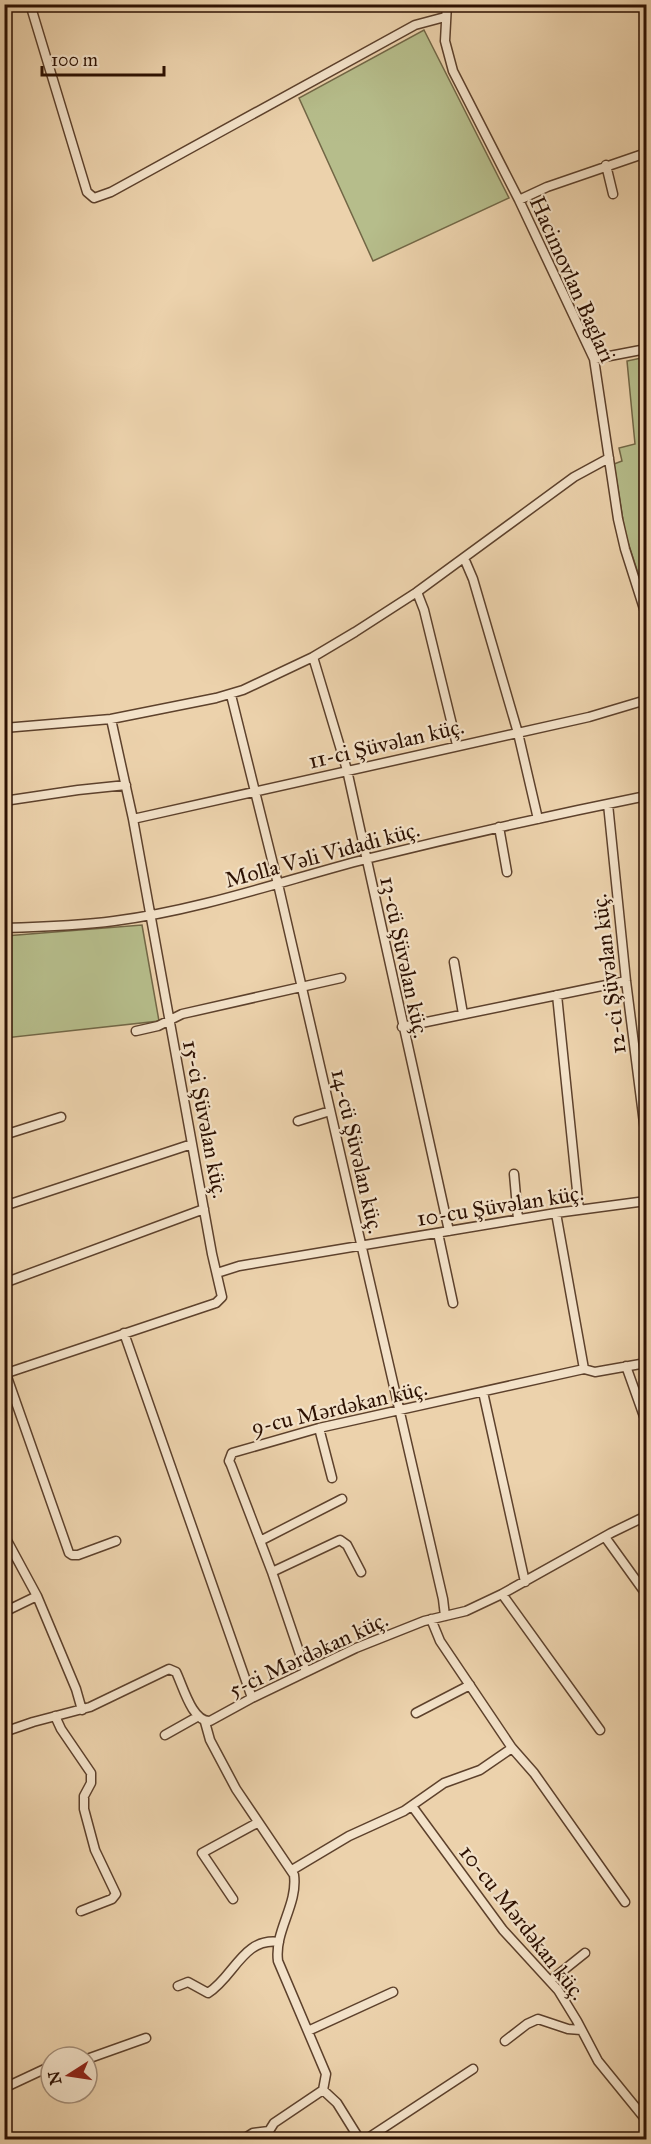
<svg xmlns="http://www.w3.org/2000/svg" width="651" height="2144" viewBox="0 0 651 2144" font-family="'IM FELL Great Primer',serif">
	<rect width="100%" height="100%" fill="#ecd2ac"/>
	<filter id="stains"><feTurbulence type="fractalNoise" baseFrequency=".00333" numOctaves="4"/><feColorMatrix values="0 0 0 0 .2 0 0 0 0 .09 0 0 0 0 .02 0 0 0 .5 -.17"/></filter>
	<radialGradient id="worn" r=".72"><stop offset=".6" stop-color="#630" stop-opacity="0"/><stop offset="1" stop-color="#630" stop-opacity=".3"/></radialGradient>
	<path fill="#b6bd8b" stroke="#726746" stroke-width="1.5" d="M 424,30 L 509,198 L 373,261 L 299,98 Z
		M 646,357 L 646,598 L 625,533 L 614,464 L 622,461 L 619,448 L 635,444 L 627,361 Z
		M 142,925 L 159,1021 L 5,1038 L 5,936 Z"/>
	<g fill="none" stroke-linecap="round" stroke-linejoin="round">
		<g stroke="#5d412c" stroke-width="11">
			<path id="minor" d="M 30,4 L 87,192 L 94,198 L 111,192 L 415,25 L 445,17
				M 447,4 L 445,41 L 453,71 L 519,200 L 594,359 L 618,519 L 625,549 L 646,615
				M 606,165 L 613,194
				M 519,200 L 547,187 L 646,153
				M 594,359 L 646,349
				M 464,558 L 473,579 L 518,733 L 538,819
				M 417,592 L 424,610 L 457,745
				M 313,657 L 347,770 L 449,1231
				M 231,695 L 278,884 L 443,1599 L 445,1616
				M 4,728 L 111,719 L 216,698 L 243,690 L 313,657 L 355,632 L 417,592 L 574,477 L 609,458
				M 4,801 L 78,790 L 126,785
				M 608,804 L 626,981 L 646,1139
				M 133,819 L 589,717 L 646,700
				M 499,827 L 507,872
				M 4,928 C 41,927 78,926 114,921 C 200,910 282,881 366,859 C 459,836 552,815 646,796
				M 454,962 L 463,1014
				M 557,995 L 579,1210
				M 402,1027 L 626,981
				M 136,1031 L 158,1026 L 182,1014 L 341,978
				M 298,1121 L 330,1111
				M 4,1135 L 61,1117
				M 514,1174 L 518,1219
				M 4,1206 L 192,1144
				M 556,1213 L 584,1369
				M 438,1233 L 453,1303
				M 217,1273 L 239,1266 L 556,1213 L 646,1201
				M 4,1283 L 204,1209
				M 124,1333 L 252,1698
				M 626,1366 L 646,1422
				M 4,1374 L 216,1303 L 222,1297 L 212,1254 L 133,819 L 111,719
				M 6,1374 L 69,1553 L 72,1555 L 78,1555 L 116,1541
				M 483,1392 L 525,1582
				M 319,1428 L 332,1478
				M 4,1535 L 37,1596 L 76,1689 L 82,1710
				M 605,1537 L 646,1594
				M 260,1541 L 342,1499
				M 272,1572 L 340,1540 L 347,1545 L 361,1572
				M 502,1594 L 600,1730
				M 4,1612 L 37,1596
				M 431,1619 L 440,1641 L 512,1748 L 534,1773 L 625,1902
				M 306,1672 L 272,1572 L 231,1465 L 229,1461 L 232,1453 L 319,1428 L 584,1369 L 595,1372 L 646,1363
				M 416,1713 L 470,1685
				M 55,1716 L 61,1729 L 91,1773 L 91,1783 L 84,1796 L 84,1809 L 95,1850 L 116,1894 L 112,1899 L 81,1911
				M 205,1722 L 210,1740 L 236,1789 L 294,1875 C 298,1905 274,1931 278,1961 L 326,2074 L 323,2090 L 274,2123 L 269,2131 L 269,2140
				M 4,1732 L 33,1722 L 90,1707 L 169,1669 L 176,1672 C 183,1686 192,1722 210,1721 L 252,1698 L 356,1648 L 424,1621 L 466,1611 L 502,1594 L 611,1533 L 646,1516
				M 165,1735 L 197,1717
				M 412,1806 L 503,1930 L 558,1990 L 577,2021 L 598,2061 L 646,2120
				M 4,1855 L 5,1857
				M 292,1870 L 349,1836 L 404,1811 L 444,1783 L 480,1770 L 512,1748
				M 233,1899 L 202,1853 L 257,1823
				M 550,1981 L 585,1953
				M 178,1986 L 188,1982 L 208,1993 C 234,1977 243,1937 279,1942
				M 308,2031 L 393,1992
				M 505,2041 L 527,2024 L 538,2019 L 568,2029 L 581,2030
				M 87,2059 L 146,2038
				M 4,2088 L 51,2066
				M 323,2090 L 337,2103 L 360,2140
				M 242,2140 L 253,2133 L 269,2131
				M 365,2140 L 473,2069"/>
		</g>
		<use href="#minor" stroke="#f3e2c9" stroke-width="8"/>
	</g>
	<g text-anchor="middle" stroke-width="4.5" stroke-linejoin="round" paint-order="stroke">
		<g font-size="22" fill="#2d1102" stroke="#f3e2c9">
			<text transform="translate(573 279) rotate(66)" y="8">Hacimovlan Baglari</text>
			<text transform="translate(386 743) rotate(-13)" y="8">11-ci Şüvəlan küç.</text>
			<text transform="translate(322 854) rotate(-15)" y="8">Molla Vəli Vidadi küç.</text>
			<text transform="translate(405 957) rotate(78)" y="8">13-cü Şüvəlan küç.</text>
			<text transform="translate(608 974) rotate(-97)" y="8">12-ci Şüvəlan küç.</text>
			<text transform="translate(206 1119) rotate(79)" y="8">15-ci Şüvəlan küç.</text>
			<text transform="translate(358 1151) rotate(77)" y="8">14-cü Şüvəlan küç.</text>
			<text transform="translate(500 1205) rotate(-9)" y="8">10-cu Şüvəlan küç.</text>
			<text transform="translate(339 1407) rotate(-13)" y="8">9-cu Mərdəkan küç.</text>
			<text transform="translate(308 1654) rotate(-25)" y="8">5-ci Mərdəkan küç.</text>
			<text transform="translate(523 1922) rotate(52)" y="8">10-cu Mərdəkan küç.</text>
		</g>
	</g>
	<rect width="651" height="2144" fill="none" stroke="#ecd2ac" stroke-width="24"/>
	<rect x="6" y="6" width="639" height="2132" fill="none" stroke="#2d1102" stroke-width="3"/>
	<rect x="12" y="12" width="627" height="2120" fill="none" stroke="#2d1102" stroke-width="1.5"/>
	<g transform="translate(69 2075) rotate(258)"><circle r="28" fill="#f3e2c9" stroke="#a48e79" stroke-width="1.5"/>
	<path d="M0-4.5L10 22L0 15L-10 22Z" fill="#8f2418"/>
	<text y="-9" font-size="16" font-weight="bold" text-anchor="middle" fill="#2d1102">N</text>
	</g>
	<path d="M42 66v9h122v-9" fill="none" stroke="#2d1102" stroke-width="3"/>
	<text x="51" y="66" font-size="18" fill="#2d1102" stroke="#f3e2c9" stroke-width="4.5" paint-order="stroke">100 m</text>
	<rect width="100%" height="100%" filter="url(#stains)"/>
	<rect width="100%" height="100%" fill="url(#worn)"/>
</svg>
